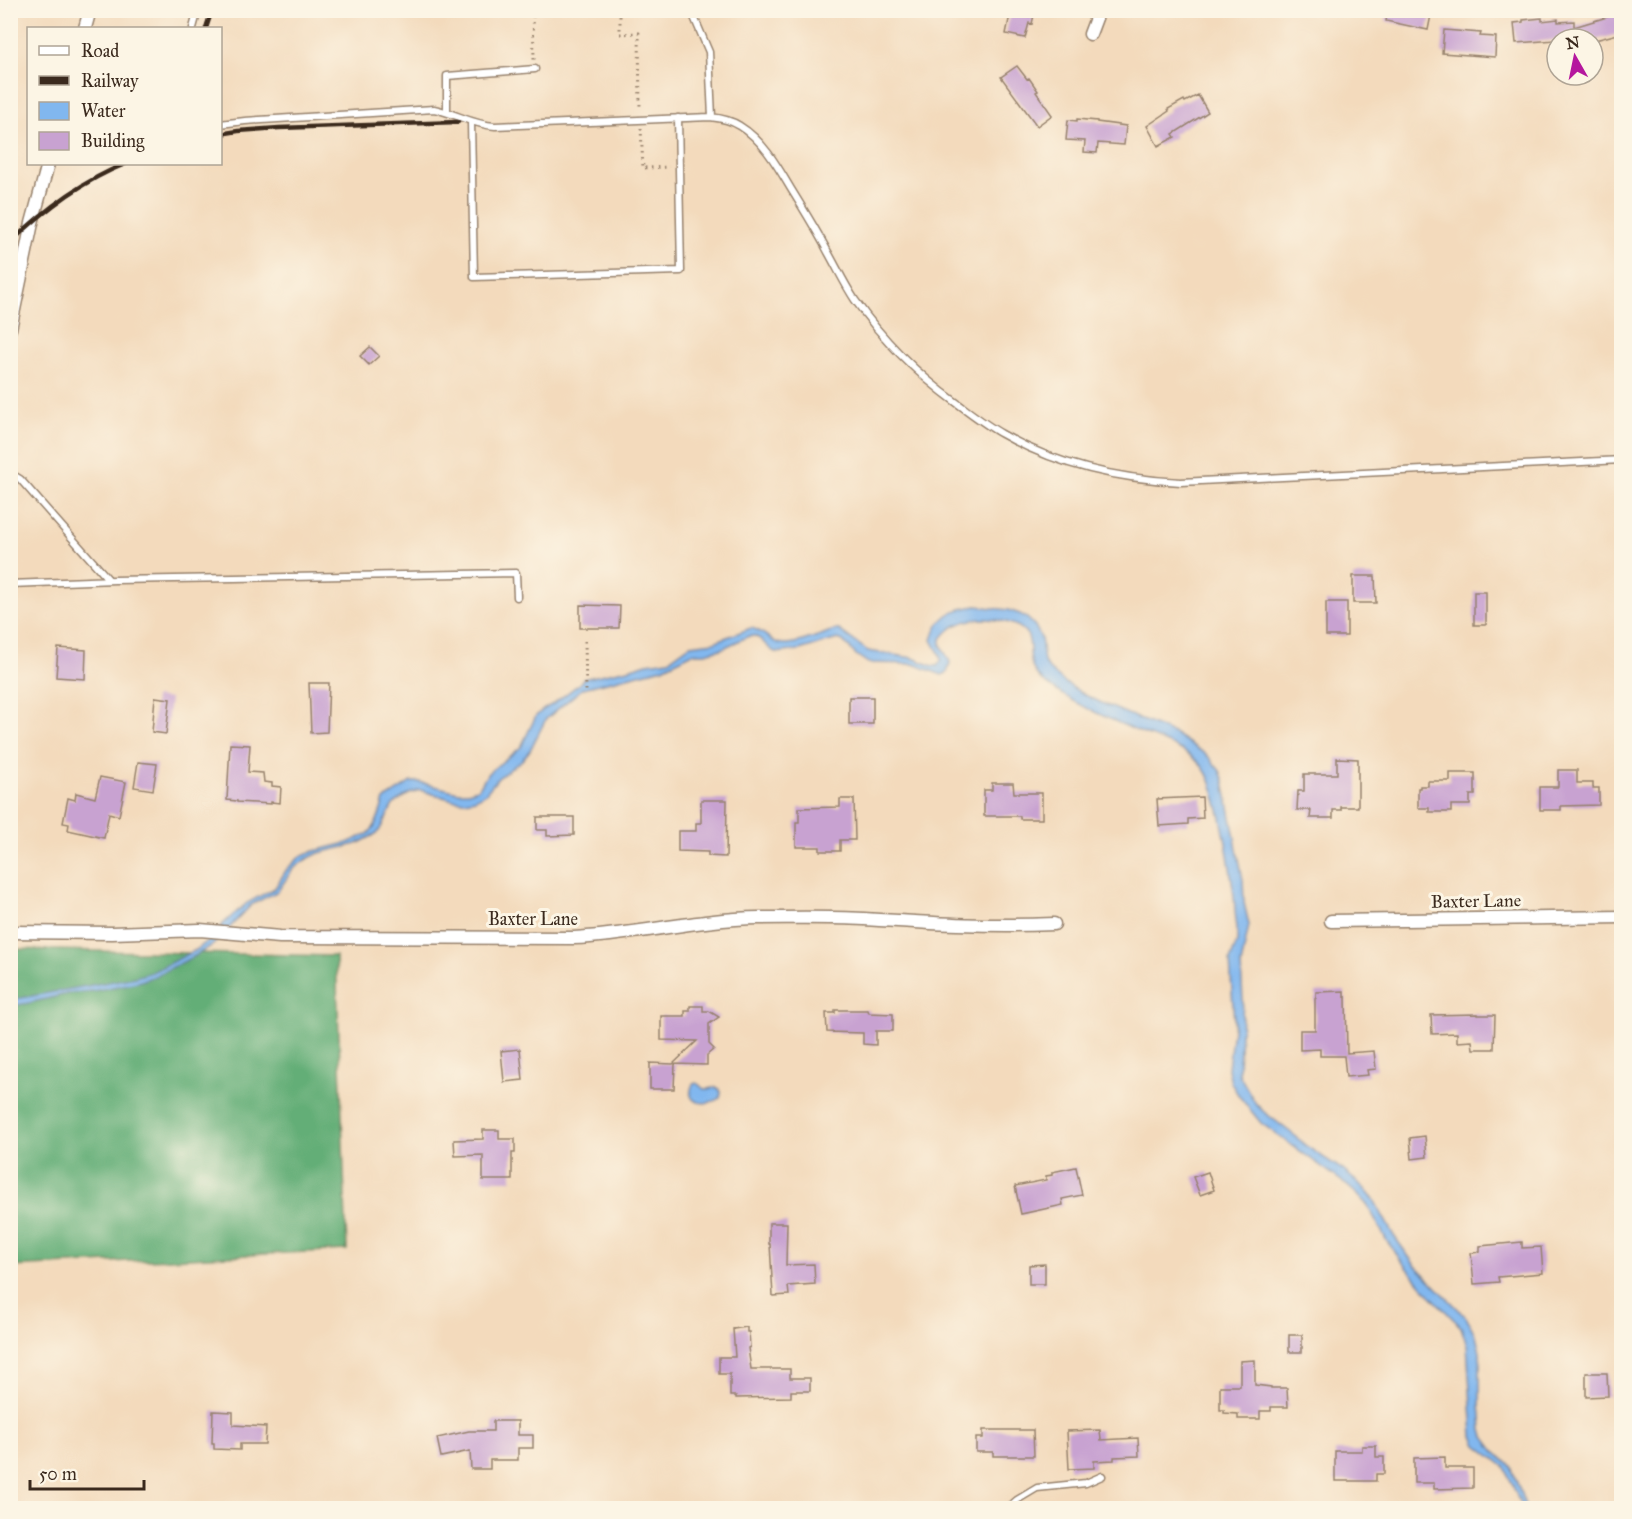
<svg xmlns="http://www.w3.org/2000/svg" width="1632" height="1519" viewBox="0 0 1632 1519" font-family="'IM FELL Great Primer',serif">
	<rect width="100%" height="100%" fill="#fcf5e5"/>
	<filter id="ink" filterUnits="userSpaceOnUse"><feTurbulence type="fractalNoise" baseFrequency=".0167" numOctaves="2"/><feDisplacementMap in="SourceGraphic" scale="12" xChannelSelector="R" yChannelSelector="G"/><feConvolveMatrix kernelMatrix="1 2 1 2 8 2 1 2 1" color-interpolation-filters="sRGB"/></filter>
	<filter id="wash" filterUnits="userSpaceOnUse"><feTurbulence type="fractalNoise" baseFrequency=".008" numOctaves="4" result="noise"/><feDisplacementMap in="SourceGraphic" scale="24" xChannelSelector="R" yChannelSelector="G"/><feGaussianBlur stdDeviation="1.35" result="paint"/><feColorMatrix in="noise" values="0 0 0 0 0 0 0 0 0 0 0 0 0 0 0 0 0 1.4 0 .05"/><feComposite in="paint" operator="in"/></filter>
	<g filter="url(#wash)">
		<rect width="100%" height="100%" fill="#f3dabc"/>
		<path fill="#64ae77" stroke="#506c4a" stroke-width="1.5" d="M 11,949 L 336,956 L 347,1250 L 11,1267 Z"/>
		<path fill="#81b7ef" stroke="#5e7086" stroke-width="1.5" d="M 977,606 L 1008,610 L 1020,614 L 1027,618 L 1035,626 L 1041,638 L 1044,662 L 1049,669 L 1065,683 L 1085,695 L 1104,704 L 1175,734 L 1207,755 L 1220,771 L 1224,781 L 1230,812 L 1243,880 L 1244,903 L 1249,925 L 1241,965 L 1243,1001 L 1239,1066 L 1239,1073 L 1241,1078 L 1256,1104 L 1264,1112 L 1294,1135 L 1306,1146 L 1343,1170 L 1363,1187 L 1374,1200 L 1394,1236 L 1414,1264 L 1466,1317 L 1476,1336 L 1480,1352 L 1480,1403 L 1482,1430 L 1484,1437 L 1496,1453 L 1511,1466 L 1526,1508 L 1522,1508 L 1505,1467 L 1477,1445 L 1473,1436 L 1467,1345 L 1461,1327 L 1429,1294 L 1400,1259 L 1387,1241 L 1368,1206 L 1357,1194 L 1343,1182 L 1261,1123 L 1239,1096 L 1231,1083 L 1228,1069 L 1234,1021 L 1230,961 L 1237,942 L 1237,927 C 1235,917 1235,906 1234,896 C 1230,865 1226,836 1218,806 C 1215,795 1212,782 1206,772 C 1192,749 1160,741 1137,731 C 1105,717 1072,703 1044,682 C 1040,678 1035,674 1033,668 C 1026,651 1037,634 1015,625 C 991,615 956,616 941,639 L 941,645 L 950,662 L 947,673 L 942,675 L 913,664 L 868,663 L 855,654 L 843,641 L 838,639 L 799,650 L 777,653 L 771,650 L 760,639 L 755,636 L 749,636 L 721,649 L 705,653 L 693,653 L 663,668 L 583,688 L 546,719 L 530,750 L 522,760 L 498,778 L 485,794 L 475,799 L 464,801 L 453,800 L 420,790 L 409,794 L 399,800 L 393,805 L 379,831 L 374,835 L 357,844 L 319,853 L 305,860 L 293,869 L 278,891 L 251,905 L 214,944 L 197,955 L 155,976 L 138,982 L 93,991 L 71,993 L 29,1003 L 11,1006 L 10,1000 L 135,977 L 152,972 L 196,950 L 209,940 L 224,923 L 247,903 L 275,888 L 287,869 L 300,857 L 314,851 L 347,843 L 368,834 L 374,827 L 379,816 L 384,800 L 411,782 L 419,782 L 458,792 L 468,792 L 477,789 L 481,785 L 488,773 L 521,747 L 536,716 L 544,709 L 553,704 L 579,684 L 583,679 L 628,669 L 647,663 L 669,660 L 690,645 L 714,642 L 751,628 C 764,630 771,644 784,644 C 796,645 810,638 821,635 C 828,633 831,629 839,630 L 868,651 L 913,658 L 933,666 L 937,666 L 941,661 L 940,655 L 932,640 C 939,615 952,609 977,606 Z
			M 697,1083 L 704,1089 C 712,1090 718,1083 721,1093 L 720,1098 C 707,1107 683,1104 693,1084 Z"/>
		<g id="blocks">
			<path fill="#c8a2d1" d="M 1011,10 L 1035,10 L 1032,24 L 1029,23 L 1025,38 L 1006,34 Z
				M 1388,10 L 1432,10 L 1428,30 L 1386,21 Z
				M 1619,10 L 1622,10 L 1622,33 L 1595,40 L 1594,37 L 1516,43 L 1514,23 L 1523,22 L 1523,20 L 1542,18 L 1542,21 L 1558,19 L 1558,22 L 1574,21 L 1574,27 L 1607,17 L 1606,15 Z
				M 1444,30 L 1481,33 L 1480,36 L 1496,37 L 1495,57 L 1442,53 Z
				M 1017,66 L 1027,79 L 1029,78 L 1038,91 L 1036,92 L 1052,115 L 1037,126 L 1001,77 Z
				M 1198,95 L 1208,112 L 1173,134 L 1175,137 L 1158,146 L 1147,126 L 1169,111 L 1168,109 L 1184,100 L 1185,102 Z
				M 1077,119 L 1097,121 L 1097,122 L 1126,126 L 1124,145 L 1098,143 L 1097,153 L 1084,152 L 1085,141 L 1066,140 L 1068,120 L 1077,121 Z
				M 370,347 L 379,356 L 369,365 L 360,356 Z
				M 1353,576 L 1375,576 L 1376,603 L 1353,603 Z
				M 1474,592 L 1486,592 L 1486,625 L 1474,625 Z
				M 1326,602 L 1347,602 L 1347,636 L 1326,636 Z
				M 580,605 L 620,606 L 619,628 L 580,628 Z
				M 58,648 L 86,650 L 85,679 L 56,677 Z
				M 309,683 L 329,683 L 327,732 L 311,733 Z
				M 155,697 L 170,699 L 166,734 L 152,732 Z
				M 849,697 L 873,697 L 873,724 L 849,724 Z
				M 230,744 L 250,745 L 248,772 L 263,773 L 264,782 L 272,783 L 272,786 L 281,787 L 280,803 L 271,802 L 271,804 L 237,802 L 237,801 L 227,800 Z
				M 1337,758 L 1358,759 L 1358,807 L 1341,807 L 1341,810 L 1333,810 L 1333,818 L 1310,818 L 1311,810 L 1297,810 L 1298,791 L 1304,791 L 1304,774 L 1337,774 Z
				M 138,762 L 157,764 L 153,790 L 134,787 Z
				M 1558,770 L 1577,770 L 1577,783 L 1593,783 L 1593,788 L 1599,788 L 1599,805 L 1561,806 L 1561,810 L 1540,810 L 1540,787 L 1558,787 Z
				M 1450,773 L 1475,773 L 1475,795 L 1470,795 L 1470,805 L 1451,805 L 1451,812 L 1429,812 L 1429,808 L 1418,808 L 1418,788 L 1420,788 L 1420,786 L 1428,786 L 1428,781 L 1450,781 Z
				M 100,777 L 126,782 L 119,816 L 109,813 L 104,838 L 68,830 L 69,824 L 63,823 L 68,798 L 75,800 L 76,793 L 95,798 Z
				M 992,783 L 1013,783 L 1014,793 L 1042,793 L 1042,819 L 1020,819 L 1020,816 L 984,816 L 984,790 L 992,790 Z
				M 1202,797 L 1203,818 L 1188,819 L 1188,824 L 1159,826 L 1157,799 Z
				M 840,799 L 854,799 L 855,840 L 840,840 L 840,851 L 820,851 L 820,847 L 796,847 L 796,822 L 799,822 L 799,808 L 840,807 Z
				M 701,800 L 727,800 L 726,857 L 708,856 L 708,852 L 678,851 L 678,831 L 696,831 L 696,823 L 701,823 Z
				M 537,817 L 574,817 L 574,835 L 547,836 L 547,830 L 537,830 Z
				M 1344,991 L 1344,997 L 1346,997 L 1347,1053 L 1374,1051 L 1376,1069 L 1367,1070 L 1368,1075 L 1346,1077 L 1344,1056 L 1320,1056 L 1320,1049 L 1300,1050 L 1300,1030 L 1315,1030 L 1315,998 L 1316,998 L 1316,992 Z
				M 690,1006 L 703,1006 L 703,1011 L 709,1011 L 719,1017 L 709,1024 L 709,1044 L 714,1049 L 707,1055 L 707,1065 L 675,1064 L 674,1089 L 650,1089 L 650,1063 L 673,1064 L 697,1041 L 661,1040 L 661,1016 L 685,1016 L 685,1011 L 690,1011 Z
				M 835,1010 L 868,1010 L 869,1013 L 893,1014 L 893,1031 L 876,1031 L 876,1045 L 863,1044 L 863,1033 L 827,1032 L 826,1013 L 835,1013 Z
				M 1478,1014 L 1478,1015 L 1495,1015 L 1494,1049 L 1473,1049 L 1472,1041 L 1457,1042 L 1457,1033 L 1432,1034 L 1431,1015 Z
				M 520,1049 L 523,1080 L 504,1082 L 501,1051 Z
				M 483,1130 L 499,1130 L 499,1139 L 515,1139 L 515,1153 L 512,1153 L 512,1180 L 483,1180 L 483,1155 L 455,1156 L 454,1140 L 483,1139 Z
				M 1425,1136 L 1427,1157 L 1412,1159 L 1410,1138 Z
				M 1076,1167 L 1082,1195 L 1062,1199 L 1063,1205 L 1021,1214 L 1015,1186 L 1046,1180 L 1046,1176 L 1052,1175 L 1052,1172 Z
				M 1208,1172 L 1214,1190 L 1200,1195 L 1193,1177 Z
				M 769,1223 L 787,1223 L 786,1265 L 814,1264 L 815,1284 L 788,1286 L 789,1295 L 773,1296 L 770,1244 L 769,1244 Z
				M 1522,1242 L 1522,1248 L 1541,1247 L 1543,1273 L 1498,1277 L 1499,1282 L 1474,1284 L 1471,1253 L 1480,1252 L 1480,1246 Z
				M 1045,1264 L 1045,1284 L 1029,1284 L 1029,1265 Z
				M 747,1327 L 747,1332 L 749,1332 L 750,1347 L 748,1348 L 751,1369 L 790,1369 L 790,1378 L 810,1378 L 810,1391 L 791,1391 L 791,1397 L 736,1398 L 736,1396 L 730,1396 L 730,1374 L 719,1374 L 719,1357 L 735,1357 L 733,1329 Z
				M 1289,1335 L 1302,1335 L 1302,1352 L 1289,1352 Z
				M 1255,1360 L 1255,1385 L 1271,1387 L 1271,1388 L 1287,1388 L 1288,1407 L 1271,1407 L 1271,1411 L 1260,1411 L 1260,1419 L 1238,1419 L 1238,1414 L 1224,1413 L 1224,1410 L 1220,1410 L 1220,1386 L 1240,1386 L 1240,1361 Z
				M 1586,1373 L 1607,1373 L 1608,1396 L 1586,1397 Z
				M 213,1411 L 233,1412 L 233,1425 L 266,1427 L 265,1444 L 240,1444 L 240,1450 L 214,1449 L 214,1443 L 212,1443 Z
				M 493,1421 L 518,1421 L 518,1435 L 533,1435 L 533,1448 L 518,1448 L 518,1460 L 490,1460 L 490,1469 L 471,1469 L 470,1451 L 441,1457 L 437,1438 L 469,1431 L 493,1431 Z
				M 983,1430 L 1033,1430 L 1034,1456 L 993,1456 L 993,1452 L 976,1452 L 976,1438 L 983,1438 Z
				M 1100,1430 L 1101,1440 L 1138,1438 L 1139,1456 L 1114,1457 L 1114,1460 L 1094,1461 L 1094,1468 L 1069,1469 L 1067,1431 Z
				M 1362,1446 L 1376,1446 L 1376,1457 L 1384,1457 L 1384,1474 L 1376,1474 L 1376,1481 L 1335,1481 L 1335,1451 L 1362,1451 Z
				M 1445,1457 L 1445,1468 L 1473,1468 L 1473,1488 L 1434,1489 L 1434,1483 L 1414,1483 L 1414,1458 Z"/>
		</g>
	</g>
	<g filter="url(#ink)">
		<use href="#blocks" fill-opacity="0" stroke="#97826d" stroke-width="1.5"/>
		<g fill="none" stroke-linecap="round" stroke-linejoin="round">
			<g stroke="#97826d" stroke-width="9">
				<path id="service" d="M 691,10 L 709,52 L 712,117
					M 193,28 L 198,10
					M 447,112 L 447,76 L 535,69
					M 471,122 L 474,277 L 681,271 L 678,118
					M 220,124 L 245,121 L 434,109 C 455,113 473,125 495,126 L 710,117 C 720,118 731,120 740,126 C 763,140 778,167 791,189 C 804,210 817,231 828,252 C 837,268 845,285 855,300 C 883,340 917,374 957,403 C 972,414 986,425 1002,434 C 1056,465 1119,479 1181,482 L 1622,460
					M 10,473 L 20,479 L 109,580
					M 10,584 L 115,580 L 516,573 L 517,597
					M 1008,1508 L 1017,1500 L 1037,1488 L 1086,1483 L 1102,1476"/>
			</g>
			<g stroke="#97826d" stroke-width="15">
				<path id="minor" d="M 85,28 L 90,10
					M 1090,34 L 1099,10
					M 10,329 L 32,223 L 48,164
					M 1331,921 L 1622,917
					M 10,932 L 112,933 L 200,930 L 280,937 L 574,938 C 636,935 697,919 759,918 C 794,918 829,917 864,919 C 927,923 990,927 1054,924"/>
			</g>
			<path stroke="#97826d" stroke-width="3" stroke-dasharray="1.5 4.5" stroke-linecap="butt" d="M 533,10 L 534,60
				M 620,10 L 620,34 L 639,33 L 640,110
				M 641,128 L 643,168 L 669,167
				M 585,641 L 586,691"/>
			<use href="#service" stroke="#fff" stroke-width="6"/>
			<use href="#minor" stroke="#fff" stroke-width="12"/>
			<path stroke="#3b2a1e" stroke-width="4.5" d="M 206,28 L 212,10
				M 10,34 L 17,10
				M 220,134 L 238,131 L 279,128 L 458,122
				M 10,243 C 43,211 82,181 125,164"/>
		</g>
	</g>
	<g text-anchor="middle" stroke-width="6" stroke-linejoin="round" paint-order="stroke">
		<g font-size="18" fill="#3b2a1e" stroke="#fcf5e5">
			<text transform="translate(1476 901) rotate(-1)" y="6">Baxter Lane</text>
			<text x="533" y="925">Baxter Lane</text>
		</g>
	</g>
	<rect width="1632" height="1519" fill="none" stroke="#fcf5e5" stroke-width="36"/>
	<rect x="27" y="27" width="195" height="138" fill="#fcf5e5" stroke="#afa495" stroke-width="1.5"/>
	<rect x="39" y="46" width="30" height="9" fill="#ffffff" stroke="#afa495" stroke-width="1.5"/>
	<text x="81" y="57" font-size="18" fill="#3b2a1e">Road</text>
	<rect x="39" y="76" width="30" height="9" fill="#3b2a1e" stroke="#afa495" stroke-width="1.5"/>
	<text x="81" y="87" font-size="18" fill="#3b2a1e">Railway</text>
	<rect x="39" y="102" width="30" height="18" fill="#81b7ef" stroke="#afa495" stroke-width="1.5"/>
	<text x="81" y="117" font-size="18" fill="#3b2a1e">Water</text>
	<rect x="39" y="132" width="30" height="18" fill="#c8a2d1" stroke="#afa495" stroke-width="1.5"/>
	<text x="81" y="147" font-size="18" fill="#3b2a1e">Building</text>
	<g transform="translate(1575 57) rotate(351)"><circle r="28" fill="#fcf5e5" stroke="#afa495" stroke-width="1.5"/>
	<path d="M0-4.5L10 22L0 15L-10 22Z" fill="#b5179e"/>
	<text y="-9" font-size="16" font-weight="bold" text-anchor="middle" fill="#3b2a1e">N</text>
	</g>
	<path d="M30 1480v9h114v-9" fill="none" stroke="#3b2a1e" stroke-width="3"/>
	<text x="39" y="1480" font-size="18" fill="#3b2a1e" stroke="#fcf5e5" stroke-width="4.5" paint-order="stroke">50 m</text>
</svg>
